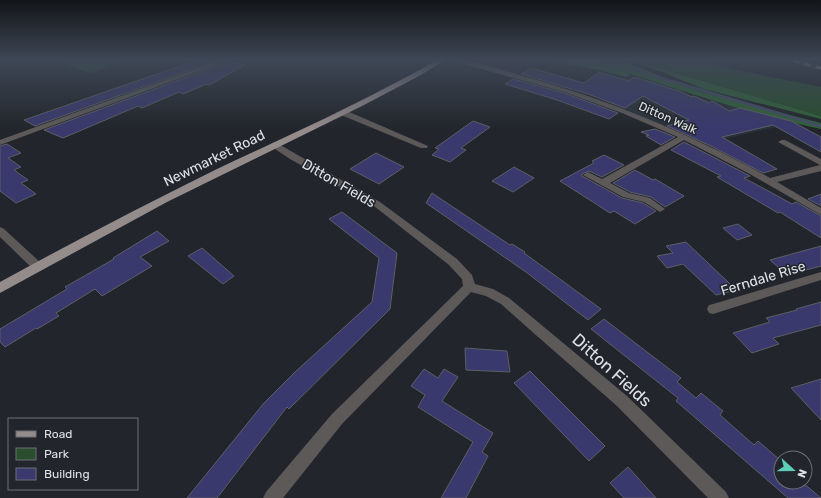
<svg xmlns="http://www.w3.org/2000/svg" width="821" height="498" viewBox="0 0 821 498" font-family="Rubik,sans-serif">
	<rect width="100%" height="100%" fill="#22262c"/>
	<path fill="#312939" d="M 465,59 L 533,59 L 517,74 Z"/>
	<path fill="#2a313b" d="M 630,74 L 704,99 L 719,101 L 793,123 L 706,143 L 599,99 L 625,77 Z"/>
	<path fill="#284e2e" d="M 49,59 L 128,59 L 90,73 Z
		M 630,59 L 699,59 L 736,70 L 821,87 L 821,116 Z"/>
	<path fill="#2f6238" d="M 533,59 L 617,59 L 698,91 L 821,123 L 821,129 C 756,115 693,95 631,74 L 625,77 L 600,70 Z
		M 632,60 L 821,116 L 821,119 L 704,89 Z"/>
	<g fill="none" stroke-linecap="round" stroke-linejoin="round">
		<path stroke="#434d64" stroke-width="3" d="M 598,59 L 821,126"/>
	</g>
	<path fill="#39396d" stroke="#5d5e66" d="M 200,59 L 215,59 L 217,60 L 35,126 L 24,120 Z
		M 218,60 L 245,65 L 209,85 L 206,84 L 183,94 L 179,92 L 142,108 L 138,106 L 63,138 L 44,130 L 220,65 L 221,63 Z
		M 531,68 L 584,83 L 599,72 L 629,81 L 634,77 L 682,92 L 691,97 L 694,96 L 709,103 L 712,101 L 729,111 L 740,108 L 791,121 L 821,137 L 821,152 L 773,125 L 722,137 L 777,169 L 763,173 L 711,146 L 667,126 L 689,120 L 643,96 L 625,108 L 588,94 L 521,74 Z
		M 513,79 L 564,93 L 618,113 L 609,119 L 557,100 L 505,84 Z
		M 473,121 L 490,127 L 461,148 L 466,150 L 450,162 L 432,155 L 439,149 L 435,148 Z
		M 655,129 L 675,137 L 661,145 L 646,136 L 649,135 L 641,132 Z
		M 684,142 L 750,176 L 744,178 L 772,193 L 792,204 L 796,202 L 821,216 L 821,238 L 780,212 L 778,213 L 717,177 L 721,176 L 671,150 Z
		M 7,144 L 21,153 L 8,158 L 21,167 L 14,170 L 28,180 L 21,183 L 36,194 L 16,203 L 0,191 L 0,146 Z
		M 376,153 L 404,167 L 379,184 L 350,169 Z
		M 604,155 L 624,165 L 602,177 L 589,171 L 582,174 L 582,176 L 622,198 L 643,203 L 656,211 L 635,224 L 614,211 L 610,213 L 560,181 L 594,163 L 592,161 Z
		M 514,167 L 534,178 L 513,192 L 492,181 Z
		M 635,170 L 653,180 L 655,179 L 684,196 L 665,207 L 651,197 L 630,192 L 613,183 Z
		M 432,193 L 510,245 L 512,244 L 525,252 L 524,253 L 601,309 L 588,320 L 526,272 L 426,203 Z
		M 821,194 L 821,206 L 808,199 Z
		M 342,212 L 397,253 L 390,309 L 289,409 L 287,407 L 217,498 L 187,498 L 264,403 L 294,373 L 372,302 L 379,258 L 329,219 Z
		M 738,224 L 752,235 L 737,240 L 723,228 Z
		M 157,231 L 169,241 L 140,257 L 152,266 L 102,296 L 95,289 L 56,313 L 59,316 L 37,329 L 36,328 L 5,347 L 0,342 L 0,329 L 67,289 L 65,287 L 114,259 L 113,258 Z
		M 686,242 L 728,282 L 736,290 L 716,295 L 683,264 L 667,268 L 657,256 L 673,253 L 666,246 Z
		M 821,246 L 821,266 L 787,275 L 770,260 Z
		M 202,248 L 234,276 L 223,284 L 188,256 Z
		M 821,302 L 821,325 L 773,338 L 779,344 L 752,353 L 733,333 L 770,322 L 766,318 L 797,310 L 796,309 Z
		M 604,319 L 681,378 L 677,382 L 696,398 L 701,393 L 723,411 L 720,415 L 754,445 L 758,441 L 781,461 L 781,482 L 802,482 L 821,498 L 788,498 L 676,401 L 678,398 L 591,329 Z
		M 465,348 L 507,351 L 510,372 L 466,370 Z
		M 424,369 L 438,378 L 444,369 L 458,377 L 442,401 L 493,433 L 482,452 L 488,456 L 466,498 L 441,498 L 473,442 L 418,407 L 425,395 L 411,386 Z
		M 530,371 L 605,446 L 589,461 L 514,383 Z
		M 821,379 L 821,420 L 791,388 Z
		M 628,467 L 656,498 L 624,498 L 610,483 Z"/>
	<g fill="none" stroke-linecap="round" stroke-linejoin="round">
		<path fill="#5d5959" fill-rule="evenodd" d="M 446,59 C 472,59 498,69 523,76 C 610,100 691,134 770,178 L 820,165 L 778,142 L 782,140 L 785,140 L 821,159 L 821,171 L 777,182 L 821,208 L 821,215 L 748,173 L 684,140 L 610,183 L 629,193 L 650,198 L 665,209 L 660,212 L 644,202 L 623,197 L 583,175 L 588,172 L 602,179 L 678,137 L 622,113 L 564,92 Z
			M 217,61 L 220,63 L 219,64 L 0,145 L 0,140 Z
			M 341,111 L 347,111 L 428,146 L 427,148 L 421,148 L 341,115 Z
			M 275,142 L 380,202 L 457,259 L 472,275 L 475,284 L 493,289 L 509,298 L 627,396 L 726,492 L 729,498 L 708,498 L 617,406 L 537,336 L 501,304 L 486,296 L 471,292 L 342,424 L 283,498 L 263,498 L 266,492 L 332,414 L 463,286 L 462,279 L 449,265 L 374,206 L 290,159 L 272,147 L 271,145 L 272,143 Z
			M 0,227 L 4,229 L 42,264 L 44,267 L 42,270 L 38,271 L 34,270 L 0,237 Z
			M 821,272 L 821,280 L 713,314 L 709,313 L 707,309 L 709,305 L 713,304 Z"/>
		<path fill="#948b8b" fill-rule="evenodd" d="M 439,59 L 447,59 L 419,76 L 364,105 L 167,202 L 0,293 L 0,282 C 71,243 144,205 217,169 C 292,134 367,100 439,59 Z"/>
		<g stroke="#a0a3a8" stroke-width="3">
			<path id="rail" d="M 787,59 L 821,68"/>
		</g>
		<use href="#rail" stroke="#22262c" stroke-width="2" stroke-dasharray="6" stroke-linecap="butt"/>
	</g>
	<linearGradient id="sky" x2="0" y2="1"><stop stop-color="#131518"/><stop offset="0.46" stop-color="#3e4756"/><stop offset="1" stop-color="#3e4756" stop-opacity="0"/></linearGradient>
	<rect width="821" height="129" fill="url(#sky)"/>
	<g text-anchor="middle" stroke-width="3" stroke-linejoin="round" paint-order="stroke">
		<g font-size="12" fill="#dee1e5" stroke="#22262c">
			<text transform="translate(668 118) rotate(24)" y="4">Ditton Walk</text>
		</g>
		<g font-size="14" fill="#dee1e5" stroke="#22262c">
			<text transform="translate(214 158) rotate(-26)" y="5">Newmarket Road</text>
			<text transform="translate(339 183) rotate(30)" y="5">Ditton Fields</text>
			<text transform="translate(763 278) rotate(-17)" y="5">Ferndale Rise</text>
		</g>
		<g font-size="17" fill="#dee1e5" stroke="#22262c">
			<text transform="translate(612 370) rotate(42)" y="6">Ditton Fields</text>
		</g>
	</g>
	<rect x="8" y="418" width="130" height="72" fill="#22262c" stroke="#6d7176"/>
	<rect x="16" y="431" width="20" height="6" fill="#948b8b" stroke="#6d7176"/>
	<text x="44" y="438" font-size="12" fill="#dee1e5">Road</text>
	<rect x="16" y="448" width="20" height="12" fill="#284e2e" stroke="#6d7176"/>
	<text x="44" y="458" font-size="12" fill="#dee1e5">Park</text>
	<rect x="16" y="468" width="20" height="12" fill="#39396d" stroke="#6d7176"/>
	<text x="44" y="478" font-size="12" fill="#dee1e5">Building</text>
	<g transform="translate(793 470) rotate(111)"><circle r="19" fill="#22262c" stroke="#6d7176"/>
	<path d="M0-3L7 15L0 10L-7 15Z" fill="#5eceb8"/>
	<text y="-6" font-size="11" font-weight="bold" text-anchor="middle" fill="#dee1e5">N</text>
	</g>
</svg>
